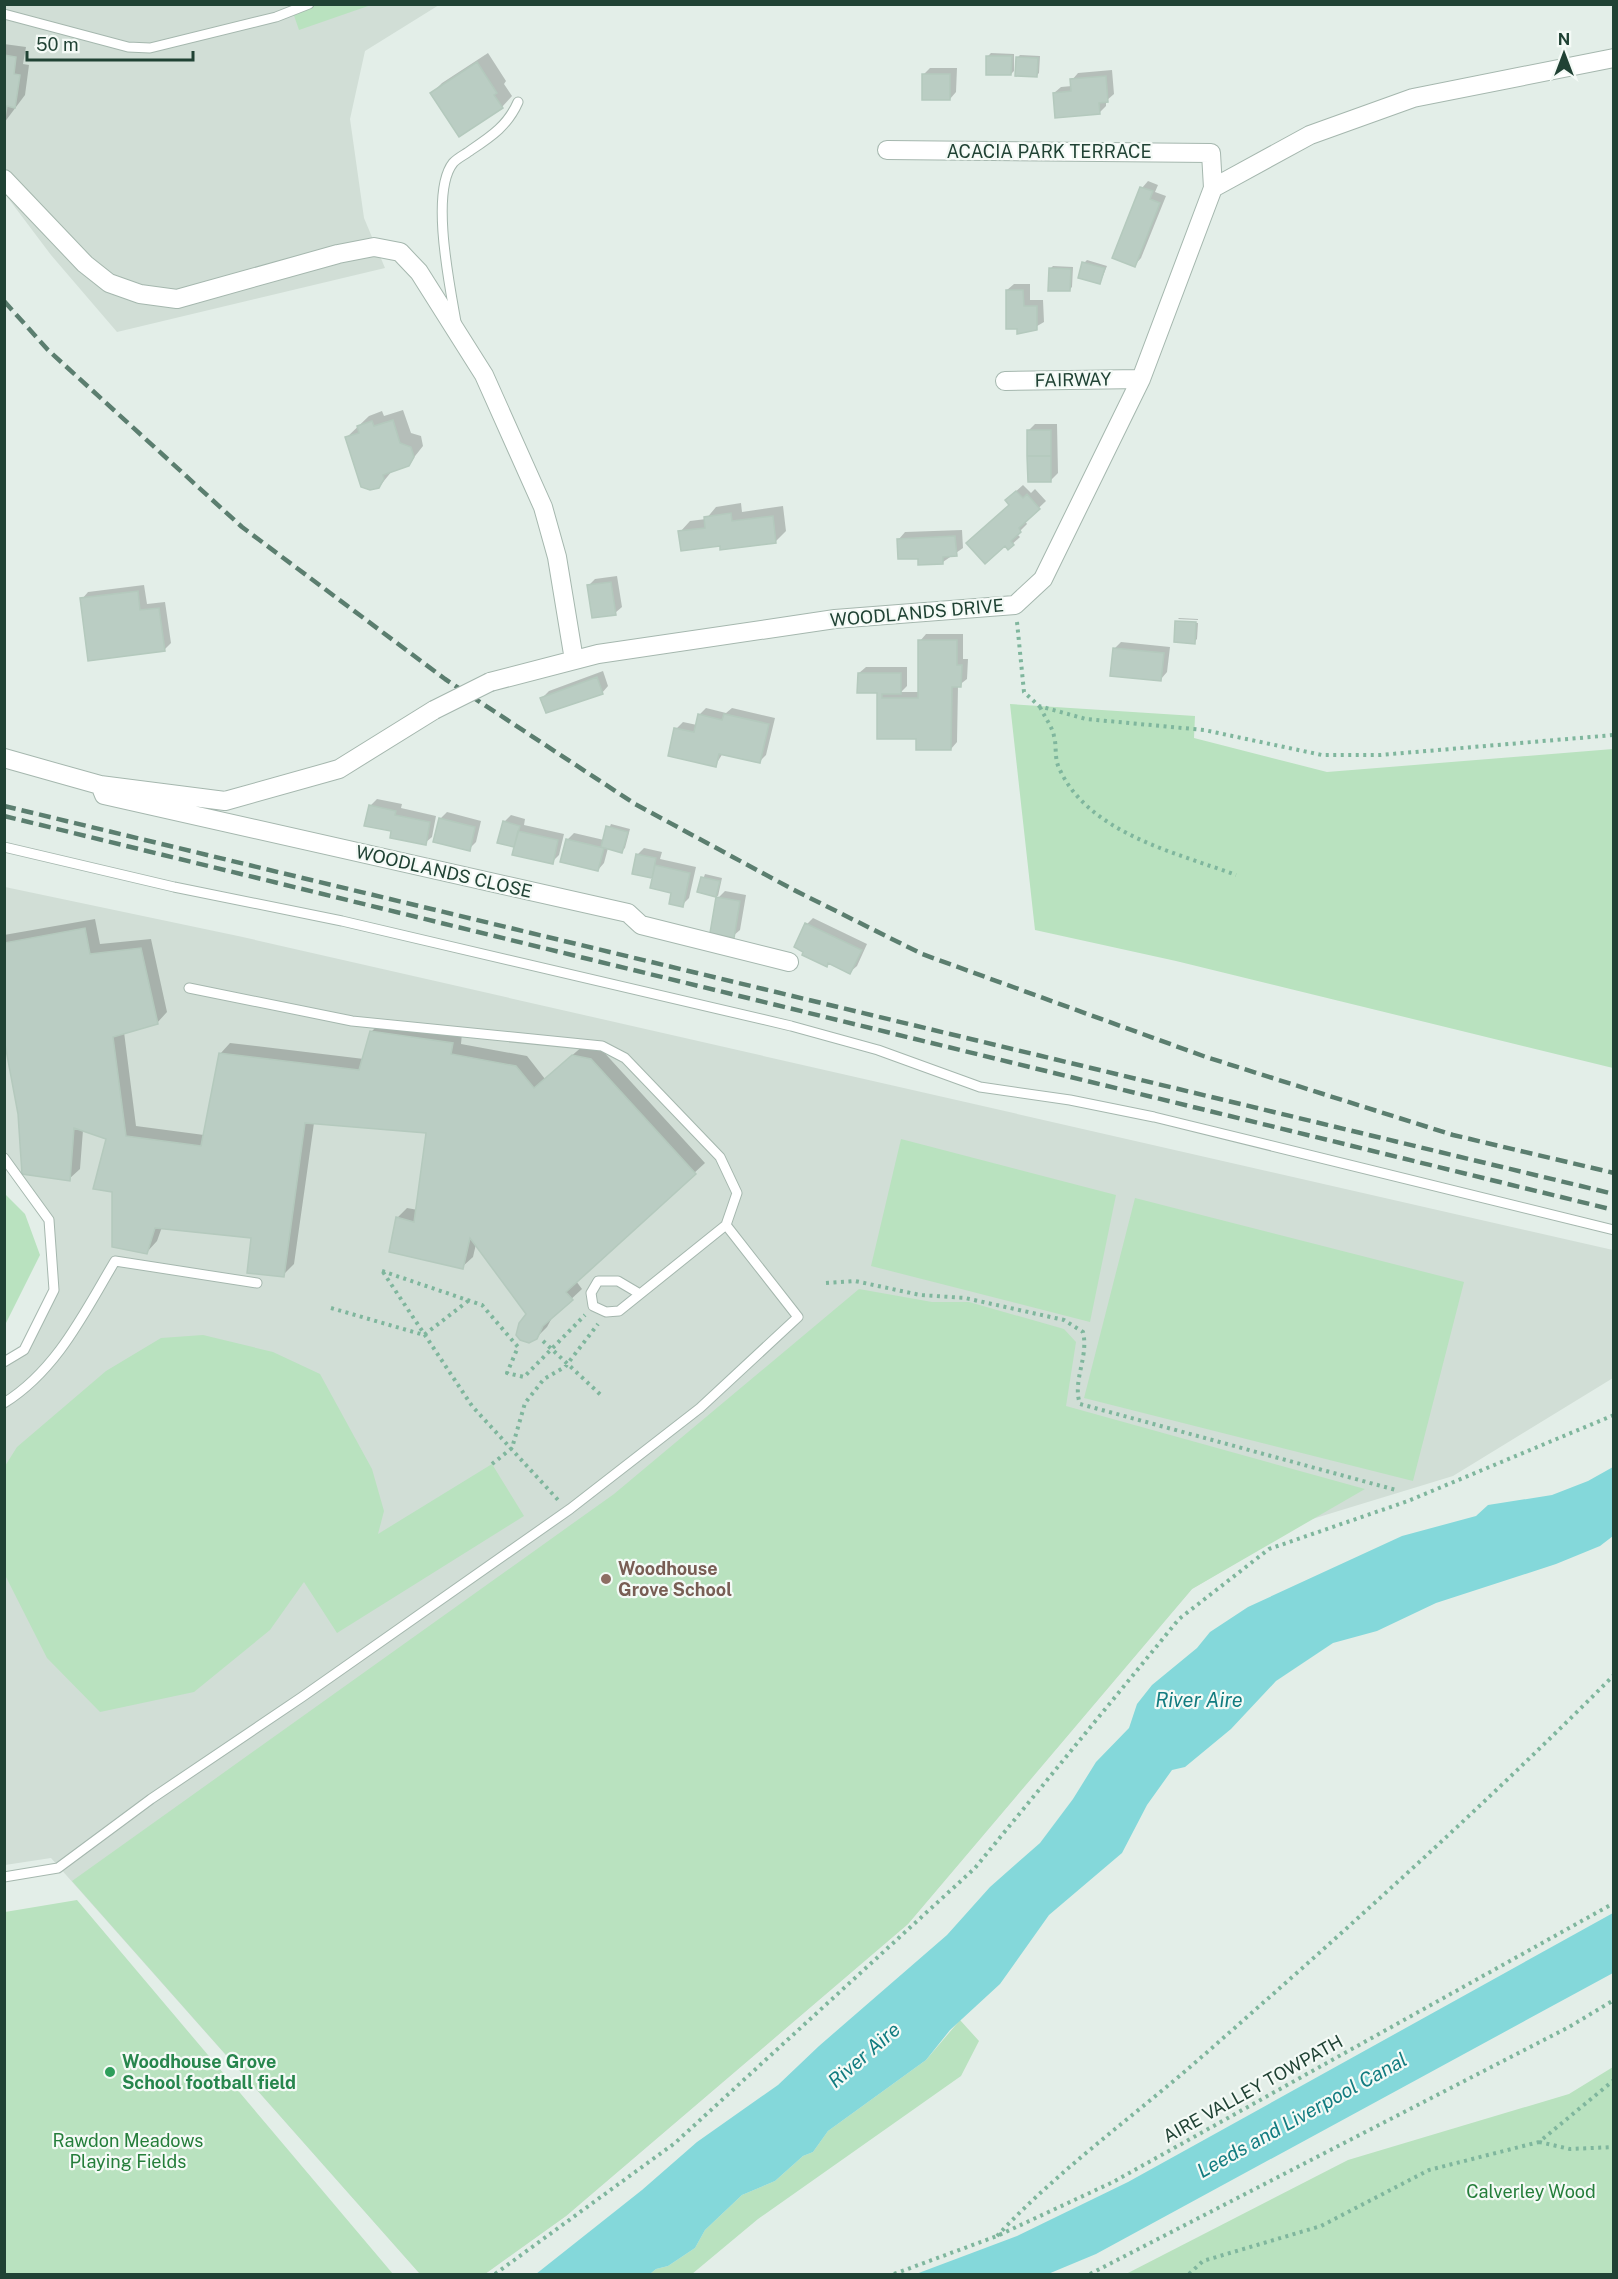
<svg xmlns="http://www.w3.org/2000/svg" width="1618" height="2279" viewBox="0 0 1618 2279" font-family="'Public Sans',sans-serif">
	<rect width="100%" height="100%" fill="#e3eee8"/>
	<path fill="#d1ded6" d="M 5,5 L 439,5 L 365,51 L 350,119 L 364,218 L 385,268 L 117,332 L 51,255 L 5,194 Z
		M 5,887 L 238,936 L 1613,1250 L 1613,1378 L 1453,1476 L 1309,1520 L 1192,1589 L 908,1924 L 566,2216 L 485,2274 L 420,2274 L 51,1858 L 5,1865 L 4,1362 L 24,1350 L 54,1290 L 49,1220 L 5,1158 Z"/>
	<path fill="#b9e2bf" d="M 290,4 L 371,5 L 299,30 Z
		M 1010,704 L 1195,716 L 1194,738 L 1327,772 L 1613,749 L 1613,1068 L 1176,961 L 1035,930 Z
		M 901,1139 L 1116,1195 L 1090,1322 L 871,1266 Z
		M 5,1194 L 25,1214 L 40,1255 L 5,1325 Z
		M 1135,1198 L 1464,1282 L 1413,1481 L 1084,1398 Z
		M 859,1289 L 932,1302 L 969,1302 L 1064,1329 L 1076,1342 L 1066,1406 L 1365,1489 L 1192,1589 L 908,1924 L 566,2216 L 485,2274 L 420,2274 L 72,1881 L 614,1494 Z
		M 203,1335 L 273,1352 L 320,1374 L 372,1469 L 384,1511 L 378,1534 L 492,1464 L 524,1516 L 337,1633 L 304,1582 L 270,1630 L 194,1692 L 100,1712 L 47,1658 L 5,1575 L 5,1466 L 17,1447 L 106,1371 L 161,1338 Z
		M 77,1900 L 393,2274 L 5,2274 L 5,1912 Z
		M 960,2020 L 979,2041 L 961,2076 L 758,2219 L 692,2274 L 650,2274 L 656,2269 L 668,2266 L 695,2248 L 705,2230 L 742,2195 L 775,2181 L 803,2156 L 813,2152 L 828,2131 L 926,2060 Z
		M 1613,2067 L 1613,2274 L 1126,2274 L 1348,2160 L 1569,2094 Z"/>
	<path fill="#84d8da" d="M 1613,1467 L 1613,1536 L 1600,1546 L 1556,1564 L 1436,1603 L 1377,1631 L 1333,1643 L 1276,1681 L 1231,1729 L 1185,1767 L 1172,1770 L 1147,1805 L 1122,1853 L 1049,1915 L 1000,1984 L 950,2030 L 926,2060 L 828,2131 L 813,2152 L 803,2156 L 775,2181 L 742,2195 L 705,2230 L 695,2248 L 668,2266 L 656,2269 L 650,2274 L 536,2274 L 642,2190 L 697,2142 L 778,2085 L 819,2046 L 947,1935 L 990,1887 L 1040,1843 L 1073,1799 L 1096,1762 L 1129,1728 L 1137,1704 L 1152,1685 L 1197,1648 L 1210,1632 L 1248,1607 L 1402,1536 L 1476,1516 L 1488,1505 L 1552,1495 L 1588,1481 Z
		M 1613,1913 L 1613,1973 L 1096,2254 L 1048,2274 L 916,2274 L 1017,2236 L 1128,2182 Z"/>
	<path fill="#0003" d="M 4,44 L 26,47 L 23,64 L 29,65 L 25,95 L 4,123 Z
		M 488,53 L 506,81 L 504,84 L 512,96 L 502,107 L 432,93 L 442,83 Z
		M 991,53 L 1014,54 L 1014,71 L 1011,74 L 988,56 Z
		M 1020,55 L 1040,56 L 1039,73 L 1036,76 L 1017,58 Z
		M 930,68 L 957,68 L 956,92 L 950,99 L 923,75 Z
		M 1112,70 L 1114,94 L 1106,101 L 1106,106 L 1099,113 L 1054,93 L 1061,87 L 1072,86 L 1072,80 L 1078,73 Z
		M 1148,181 L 1158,185 L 1155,192 L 1166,196 L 1141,258 L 1135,265 L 1114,257 L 1142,188 Z
		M 1087,260 L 1107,266 L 1100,283 L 1084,263 Z
		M 1053,266 L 1073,267 L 1072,287 L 1069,290 L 1050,269 Z
		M 1014,284 L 1030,284 L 1030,300 L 1043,300 L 1044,322 L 1027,332 L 1019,333 L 1007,290 Z
		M 403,410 L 411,433 L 421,436 L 423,446 L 408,465 L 392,471 L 379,487 L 346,438 L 369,416 L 382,411 L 384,416 Z
		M 1035,424 L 1057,424 L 1058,473 L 1051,480 L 1028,431 Z
		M 1023,485 L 1031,493 L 1035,489 L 1046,501 L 1025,521 L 1027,524 L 1017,534 L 1020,537 L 1008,548 L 1011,504 L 1014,493 Z
		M 741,503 L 742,512 L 783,506 L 786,531 L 775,542 L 721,544 L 680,532 L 690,521 L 706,519 L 716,507 Z
		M 962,530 L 963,548 L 943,562 L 919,557 L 899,539 L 905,532 Z
		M 617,576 L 622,607 L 615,613 L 588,586 L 595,579 Z
		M 144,585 L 147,604 L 165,602 L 171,643 L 164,650 L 82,599 L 88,592 Z
		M 1179,618 L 1198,619 L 1198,620 L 1178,619 Z
		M 1177,621 L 1198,623 L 1197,639 L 1194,642 L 1175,641 Z
		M 926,634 L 963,634 L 963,659 L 968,659 L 967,679 L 958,686 L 957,742 L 951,749 L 918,737 L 878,737 L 878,692 L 859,673 L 866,667 L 907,667 L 907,686 L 901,692 L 919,692 L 920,641 Z
		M 1121,642 L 1170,647 L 1167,672 L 1161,679 L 1114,649 Z
		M 603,671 L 608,686 L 602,693 L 542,698 L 549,691 Z
		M 706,708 L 726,713 L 732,708 L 775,718 L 766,755 L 759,762 L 723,753 L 715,766 L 676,729 L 683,722 L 697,725 L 699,715 Z
		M 377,799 L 402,804 L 401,808 L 436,816 L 432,837 L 425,843 L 393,830 L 370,806 Z
		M 447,812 L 481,821 L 476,842 L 469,849 L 440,819 Z
		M 511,815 L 525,819 L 524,825 L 564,834 L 559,855 L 552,862 L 516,846 L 504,822 Z
		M 611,824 L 630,829 L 625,848 L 622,851 L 608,848 L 604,863 L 598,870 L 567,840 L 574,833 L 604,840 Z
		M 644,848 L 662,852 L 660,859 L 696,867 L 689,898 L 682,905 L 673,892 L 654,876 L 634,872 L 638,854 Z
		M 705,874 L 722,878 L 718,896 L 699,891 Z
		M 725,891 L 746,895 L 740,930 L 733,936 L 718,898 Z
		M 813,918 L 867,944 L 857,966 L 850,972 L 830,963 L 827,966 L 807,924 Z
		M 95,919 L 100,944 L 151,939 L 167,1012 L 157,1023 L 124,1032 L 136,1126 L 204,1135 L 220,1054 L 230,1043 L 364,1059 L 371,1032 L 382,1021 L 462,1033 L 461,1044 L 527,1056 L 545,1079 L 584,1045 L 601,1049 L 705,1163 L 576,1281 L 582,1289 L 553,1316 L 547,1327 L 536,1338 L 528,1314 L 476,1244 L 473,1257 L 462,1267 L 397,1218 L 407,1208 L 418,1210 L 428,1132 L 314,1123 L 294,1264 L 283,1275 L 253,1237 L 162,1227 L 157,1241 L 147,1252 L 113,1190 L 108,1138 L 83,1130 L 80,1169 L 69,1179 L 20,1114 L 4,1031 L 4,935 Z"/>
	<path fill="#bacdc3" stroke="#b4c9bd" stroke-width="1.5" d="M 4,55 L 16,57 L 14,74 L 20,75 L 15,108 L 7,106 L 4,123 Z
		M 986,56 L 1012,56 L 1011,75 L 986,75 Z
		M 1016,57 L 1038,58 L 1037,77 L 1015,76 Z
		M 477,62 L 497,93 L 494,95 L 503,108 L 459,137 L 430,93 Z
		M 922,74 L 950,74 L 950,100 L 922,100 Z
		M 1106,76 L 1108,102 L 1099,103 L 1100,114 L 1055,118 L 1053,93 L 1071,91 L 1070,79 Z
		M 1140,187 L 1153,191 L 1150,199 L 1160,203 L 1135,267 L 1112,258 Z
		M 1082,262 L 1105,268 L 1100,284 L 1078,278 Z
		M 1049,268 L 1071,269 L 1070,291 L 1048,291 Z
		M 1006,290 L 1023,290 L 1024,306 L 1037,306 L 1037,330 L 1017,334 L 1017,329 L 1006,329 Z
		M 393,420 L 400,443 L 411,447 L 414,457 L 409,466 L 383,475 L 384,479 L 379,488 L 370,490 L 361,487 L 345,437 L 359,433 L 357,426 L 372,421 L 374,426 Z
		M 1027,430 L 1051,430 L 1051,456 L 1027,456 Z
		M 1027,456 L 1051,456 L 1051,482 L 1028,482 Z
		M 1016,491 L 1023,498 L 1027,494 L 1040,509 L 1019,528 L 1021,532 L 1011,541 L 1014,545 L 1008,550 L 1005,546 L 985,564 L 966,543 L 1009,505 L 1005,500 Z
		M 731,513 L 732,521 L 773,516 L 776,543 L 720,550 L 720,546 L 681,551 L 678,531 L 705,528 L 704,517 Z
		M 955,536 L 957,556 L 943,557 L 943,564 L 918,565 L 918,559 L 898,559 L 897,539 Z
		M 611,582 L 616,615 L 592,618 L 587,585 Z
		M 138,591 L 140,610 L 159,608 L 165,651 L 88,661 L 80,598 Z
		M 1175,621 L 1196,622 L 1195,644 L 1174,642 Z
		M 918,640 L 957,640 L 957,665 L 962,665 L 961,687 L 952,687 L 951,750 L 916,750 L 916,739 L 877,739 L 877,693 L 857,693 L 858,673 L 901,673 L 901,694 L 882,694 L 882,698 L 918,698 Z
		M 1113,648 L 1164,653 L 1161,681 L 1110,676 Z
		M 597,677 L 603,694 L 546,713 L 540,698 Z
		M 698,714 L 722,720 L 724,714 L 769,724 L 760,763 L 719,754 L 716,767 L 668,756 L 674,728 L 694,732 Z
		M 369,805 L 396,811 L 395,815 L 430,822 L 426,845 L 390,838 L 391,831 L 364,826 Z
		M 439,818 L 475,827 L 470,851 L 433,842 Z
		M 503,821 L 520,826 L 514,847 L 497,843 Z
		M 606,826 L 628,832 L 622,853 L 601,847 Z
		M 518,831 L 558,840 L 553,864 L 512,855 Z
		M 566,839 L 604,848 L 598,871 L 560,862 Z
		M 636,854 L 656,858 L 652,878 L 632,874 Z
		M 655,865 L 690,873 L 683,907 L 669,904 L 671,893 L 650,888 Z
		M 701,877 L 720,881 L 716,897 L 697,892 Z
		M 716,897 L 740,901 L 734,938 L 710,933 Z
		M 805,923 L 862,950 L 850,974 L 828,963 L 827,967 L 802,955 L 803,952 L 794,947 Z
		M 85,928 L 90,954 L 141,948 L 158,1024 L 113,1037 L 126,1136 L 201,1146 L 219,1053 L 359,1070 L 370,1031 L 453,1043 L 451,1054 L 516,1066 L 534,1088 L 572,1055 L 591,1059 L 696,1174 L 566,1292 L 573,1300 L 543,1326 L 537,1339 L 529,1343 L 520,1340 L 516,1335 L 519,1323 L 526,1314 L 470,1238 L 463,1269 L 389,1252 L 396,1217 L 414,1222 L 426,1133 L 305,1123 L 284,1277 L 247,1273 L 251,1238 L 155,1228 L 147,1254 L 112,1247 L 112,1192 L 93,1189 L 106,1139 L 74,1128 L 70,1181 L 22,1174 L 18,1114 L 4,1039 L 4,943 Z"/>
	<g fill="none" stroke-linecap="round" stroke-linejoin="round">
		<g stroke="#a5b7ae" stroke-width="11">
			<path id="service" d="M 4,14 L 128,47 L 150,48 L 276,17 L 309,4
				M 456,322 C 450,287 430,192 453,163 C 457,158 466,154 471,150 C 492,136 508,125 518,102
				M 4,847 L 174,887 L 342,921 L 791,1026 L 878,1050 L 980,1087 L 1070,1100 L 1154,1117 L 1614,1230
				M 4,1158 L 49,1220 L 54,1290 L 24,1350 L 4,1362
				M 640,1294 L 618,1281 L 598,1281 L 591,1293 L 593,1306 L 606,1312 L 619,1311 L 726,1225
				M 4,1403 C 57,1370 84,1313 115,1261 L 257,1283
				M 4,1877 L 58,1868 L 151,1799 L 302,1697 L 570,1509 L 700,1408 L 798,1317 L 726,1225 L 737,1193 L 720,1157 L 625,1058 L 602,1046 L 352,1021 L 189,988"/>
		</g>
		<g stroke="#a5b7ae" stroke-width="20">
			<path id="minor" d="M 887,150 L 1211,153 L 1213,188
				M 4,179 L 85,264 L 109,283 L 140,294 L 177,299 L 338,254 L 374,247 L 400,252 L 419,272 L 484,375 L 543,507 L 557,557 L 574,660
				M 1005,381 L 1141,379
				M 490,682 L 598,654 L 835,619 L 1015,605 L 1043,579 L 1141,379 L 1213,188 L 1310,135 L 1413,98 L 1614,58
				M 4,758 L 100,785 L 225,801 L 339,769 L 434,710
				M 100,785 L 104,795 L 628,913 L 641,925 L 789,962"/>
		</g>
		<path stroke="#7fb69d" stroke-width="4" stroke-dasharray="3 4.5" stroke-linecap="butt" d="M 1017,622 L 1024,692 L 1039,706 L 1086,719 L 1204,730 L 1322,755 L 1380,755 L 1614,735
			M 1040,707 C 1044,716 1052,726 1054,736 C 1057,747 1054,757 1059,768 C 1088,833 1174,852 1236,875
			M 382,1271 L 482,1305 L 518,1347 L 507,1373 L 524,1377 L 585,1315
			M 383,1272 L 472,1406 L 559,1501
			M 826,1283 L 855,1281 L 920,1295 L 965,1298 L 1064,1320 L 1083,1332 C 1089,1357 1072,1381 1080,1404 L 1396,1490
			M 331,1308 L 424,1335 L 468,1301
			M 543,1341 L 603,1397
			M 492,1464 L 512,1448 L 525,1403 L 544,1379 L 565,1367 L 598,1324
			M 1539,2142 L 1570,2149 L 1614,2147
			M 997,2236 C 1059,2169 1136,2115 1205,2054 C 1344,1932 1483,1807 1614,1675
			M 495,2274 L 675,2143 L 975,1868 L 1179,1619 L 1269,1549 L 1408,1501 L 1614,1415
			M 894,2274 L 997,2236 L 1113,2182 L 1614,1903
			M 1090,2274 L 1569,2027 L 1614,2000
			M 1189,2274 L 1203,2261 L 1321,2226 L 1429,2170 L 1539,2142 L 1614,2080"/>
		<use href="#service" stroke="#fff" stroke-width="9"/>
		<use href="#minor" stroke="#fff" stroke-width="18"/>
		<path stroke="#5b7e6f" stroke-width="4.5" stroke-dasharray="12 6" stroke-linecap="butt" d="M 4,301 L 48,350 L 242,527 L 445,679 L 635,804 L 792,889 L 922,954 L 1206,1057 L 1453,1135 L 1614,1173
			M 4,806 L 1614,1194
			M 4,816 L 1614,1210"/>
		<g stroke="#a5b7ae" stroke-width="20" stroke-linecap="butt">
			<path id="minor-bridge" d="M 434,710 L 490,682"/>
		</g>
		<use href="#minor-bridge" stroke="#fff" stroke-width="18"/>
	</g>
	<circle fill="#8d6e63" stroke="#f4faf6" stroke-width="2" cx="606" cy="1579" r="6"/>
	<circle fill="#2e9e5b" stroke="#f4faf6" stroke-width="2" cx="110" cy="2072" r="6"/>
	<g text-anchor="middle" stroke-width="4.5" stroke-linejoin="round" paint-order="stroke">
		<g font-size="18" fill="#204234" stroke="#f4faf6">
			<text x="1049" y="158">ACACIA PARK TERRACE</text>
			<text transform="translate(1073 380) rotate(-1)" y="6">FAIRWAY</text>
			<text transform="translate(917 613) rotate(-5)" y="6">WOODLANDS DRIVE</text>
			<text transform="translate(444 872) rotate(13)" y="6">WOODLANDS CLOSE</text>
			<text transform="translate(1253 2089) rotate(-29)" y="6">AIRE VALLEY TOWPATH</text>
		</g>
		<g font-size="18" font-weight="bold" fill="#785e54" stroke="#f4faf6" text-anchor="start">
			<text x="618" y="1575">Woodhouse<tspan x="618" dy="21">Grove School</tspan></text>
		</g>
		<g font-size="18" font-weight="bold" fill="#27864d" stroke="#f4faf6" text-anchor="start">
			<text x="122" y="2068">Woodhouse Grove<tspan x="122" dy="21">School football field</tspan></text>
		</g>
		<g font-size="18" fill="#257e3b" stroke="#f4faf6">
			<text x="128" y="2147">Rawdon Meadows<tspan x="128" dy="21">Playing Fields</tspan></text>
			<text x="1531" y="2198">Calverley Wood</text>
		</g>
		<g font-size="20" font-style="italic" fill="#127c80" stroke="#f4faf6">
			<text x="1199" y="1707">River Aire</text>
			<text transform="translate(864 2055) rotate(-41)" y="7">River Aire</text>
			<text transform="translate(1302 2115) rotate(-29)" y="7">Leeds and Liverpool Canal</text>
		</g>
	</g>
	<rect width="1618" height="2279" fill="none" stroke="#204234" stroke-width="12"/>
	<g transform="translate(1564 54)" stroke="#f4faf6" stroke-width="4.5" paint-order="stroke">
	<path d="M0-4.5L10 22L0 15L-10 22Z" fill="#204234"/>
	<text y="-9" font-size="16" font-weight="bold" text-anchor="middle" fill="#204234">N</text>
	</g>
	<path d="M27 51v9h166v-9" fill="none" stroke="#204234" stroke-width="3"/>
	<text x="36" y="51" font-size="18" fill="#204234" stroke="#f4faf6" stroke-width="4.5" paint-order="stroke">50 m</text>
</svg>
